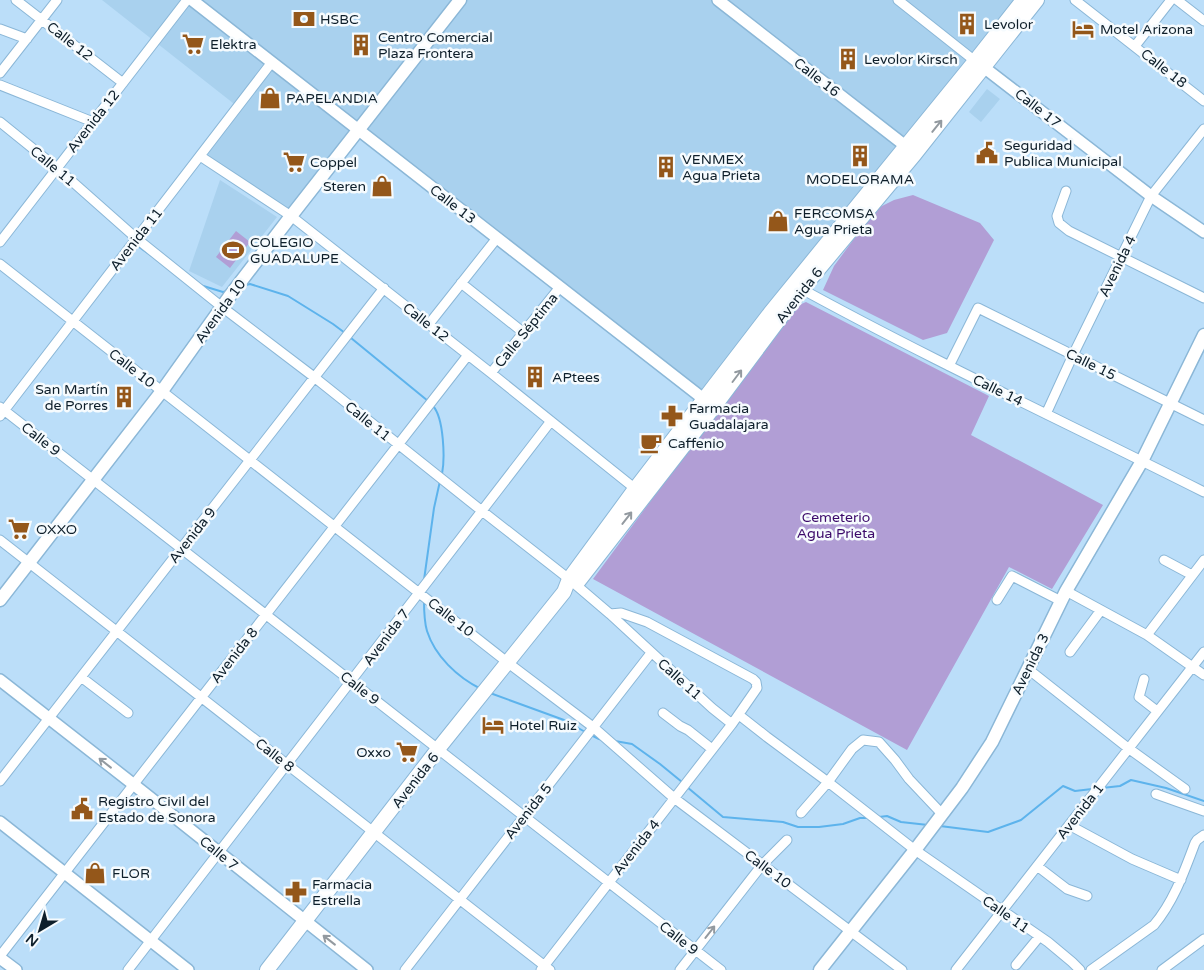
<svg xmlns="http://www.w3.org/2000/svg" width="1204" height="970" viewBox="0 0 1204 970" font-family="'Varela Round',sans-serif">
	<rect width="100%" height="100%" fill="#bbdef9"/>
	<path fill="#a9d1ee" d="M 102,0 L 458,0 L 291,216 L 200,156 L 238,107 Z
		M 465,0 L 1016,0 L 704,391 L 364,131 Z
		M 987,89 L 1000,99 L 981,122 L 969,112 Z
		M 220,180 L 277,217 L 222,287 L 189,271 Z"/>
	<path fill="#b19ed5" d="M 913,195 L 980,223 L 994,240 L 947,333 L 923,340 L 823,290 L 834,266 L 876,209 L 894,200 Z
		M 236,231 L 250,242 L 230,268 L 216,257 Z
		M 806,302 L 989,396 L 971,435 L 1103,505 L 1052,589 L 1009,567 L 907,750 L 593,579 L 794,307 Z"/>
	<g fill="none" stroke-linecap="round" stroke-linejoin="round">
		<path stroke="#5db3ec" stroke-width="2" d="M 139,247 L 152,256
			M 200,285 L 223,292 L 227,291
			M 246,285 L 250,284 L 288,296 L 333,324 L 345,333
			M 351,338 L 428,401
			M 433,406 C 444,418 445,459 442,474
			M 424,580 L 434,508 L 440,481
			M 424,600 C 424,610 424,621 427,631 C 435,656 457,677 481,689
			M 490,693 L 564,720 L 587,733
			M 591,735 L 599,739 L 603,740
			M 615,741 L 632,744 L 660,764 L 682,782
			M 687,787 L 723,817 L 783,822 L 798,827 L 819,827 L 843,824 L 860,818 L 867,818
			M 1102,788 L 1120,786 L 1131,780 L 1166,788 L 1204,801
			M 879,817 L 887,816 L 901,822 L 928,825
			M 940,826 L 988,832 L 1021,820 L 1063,786 L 1075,791 L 1092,789"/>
		<g stroke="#8bb7d7" stroke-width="11">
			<path id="minor" d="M 16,0 L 123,83
				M 898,0 L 975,61
				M 1075,0 L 1204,101
				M 1177,0 L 1204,21
				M 0,29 L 27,39
				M 1135,46 L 1171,0
				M 0,73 L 57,0
				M 0,85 L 93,122
				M 0,122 L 57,168 L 136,238 L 222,307 L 314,377 L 482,511 L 569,579 L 610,614 L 712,708 L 732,724
				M 200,156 L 291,216 L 491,373 L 638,491
				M 1066,191 L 1057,216 L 1059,223 L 1069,231 L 1204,298
				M 0,242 L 187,0
				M 0,264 L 507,662 L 593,727 L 674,798 L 902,970
				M 461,283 L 524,333
				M 798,287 C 931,360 1069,424 1204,492
				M 429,324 L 497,238
				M 949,366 L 978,308 L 1204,420
				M 491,373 L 560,287
				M 0,407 L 721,970
				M 1046,414 L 1073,355 L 1151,196 L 1204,129
				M 0,416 L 272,62
				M 0,540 L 550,970
				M 1164,560 L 1192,575
				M 1066,591 L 1147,635 L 1204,675
				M 997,600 L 1012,576 L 1061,601
				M 1147,635 L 1204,560
				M 1070,652 L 1101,610
				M 1028,669 L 1128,748 L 1185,789
				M 81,677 L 128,713
				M 1144,679 L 1139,697 L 1157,711
				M 663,713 L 680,726 L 688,730 L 712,749
				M 739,715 L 767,737 L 828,782 L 915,850 L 1048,942 L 1072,962 L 1080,970
				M 0,781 L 384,288
				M 1156,794 L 1204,811
				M 801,813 L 828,782 L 852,749 L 863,740 L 879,742 L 895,760 L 909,779 L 942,814
				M 1069,825 L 1132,859 L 1181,880
				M 1037,866 L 1067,889 L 1087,896
				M 0,956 L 468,355
				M 1016,965 L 1039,937
				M 128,970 L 351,681 L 551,421
				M 405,970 L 651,653
				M 541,970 L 732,724 L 757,688 L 756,682 L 753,679 L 647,622 L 621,613 L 610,614
				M 680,970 L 762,865 L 787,840
				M 956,970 L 1204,652
				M 1091,970 L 1154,925 C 1174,901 1184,872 1195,843 L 1197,840 L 1204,835
				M 1162,970 L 1204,939"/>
		</g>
		<g stroke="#8bb7d7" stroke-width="14">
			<path id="tertiary" d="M 192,0 L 710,404
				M 718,0 L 912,151
				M 977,62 L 1151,196 L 1204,232
				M 0,680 L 133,784 L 367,970
				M 0,822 L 188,970
				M 0,958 L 16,970"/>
		</g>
		<g stroke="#8bb7d7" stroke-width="15">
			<path id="secondary" d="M 0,600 L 162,391 L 229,297 L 291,216 L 460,0
				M 820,970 L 915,850 L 962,788 L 992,742 L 1066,591 L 1142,461 L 1204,335"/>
		</g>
		<g stroke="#8bb7d7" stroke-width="16">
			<path id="primary" d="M 578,582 L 714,407 L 802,289 L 915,154 L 1037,0
				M 267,970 L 438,749 L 564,592 L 569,579 L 635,489 L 770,313 L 975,61 L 1023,0"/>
		</g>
		<use href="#minor" stroke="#fff" stroke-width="9"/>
		<use href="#tertiary" stroke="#fff" stroke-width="11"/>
		<use href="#secondary" stroke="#fff" stroke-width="12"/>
		<use href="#primary" stroke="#fff" stroke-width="14"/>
	</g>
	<defs><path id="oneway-shaft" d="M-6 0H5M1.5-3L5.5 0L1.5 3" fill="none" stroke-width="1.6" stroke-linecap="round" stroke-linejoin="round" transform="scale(1.25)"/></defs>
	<g stroke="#939aa0">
		<use href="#oneway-shaft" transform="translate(937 126) rotate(-51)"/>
		<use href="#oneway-shaft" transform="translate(737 376) rotate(-53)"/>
		<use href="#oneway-shaft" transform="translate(627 518) rotate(-52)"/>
		<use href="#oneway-shaft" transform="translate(105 763) rotate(-142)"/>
		<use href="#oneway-shaft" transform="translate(710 932) rotate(-52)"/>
		<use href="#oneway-shaft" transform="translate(329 940) rotate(-142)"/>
	</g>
	<defs>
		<g id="bank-bare" transform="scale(1.725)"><path d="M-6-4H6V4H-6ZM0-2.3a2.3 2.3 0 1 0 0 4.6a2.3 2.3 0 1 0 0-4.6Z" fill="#94571a" stroke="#f6fbfe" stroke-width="2.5" paint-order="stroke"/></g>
		<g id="building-bare" transform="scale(1.725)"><path d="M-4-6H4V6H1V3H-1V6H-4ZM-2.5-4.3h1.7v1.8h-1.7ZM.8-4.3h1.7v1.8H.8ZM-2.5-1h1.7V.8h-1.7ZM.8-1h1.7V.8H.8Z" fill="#94571a" stroke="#f6fbfe" stroke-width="2.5" paint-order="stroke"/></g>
		<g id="hotel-bare" transform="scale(1.725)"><path d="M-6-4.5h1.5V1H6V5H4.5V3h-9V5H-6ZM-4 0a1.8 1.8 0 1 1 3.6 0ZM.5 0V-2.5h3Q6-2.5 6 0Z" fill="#94571a" stroke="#f6fbfe" stroke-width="2.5" paint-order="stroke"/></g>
		<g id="supermarket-bare" transform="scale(1.725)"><path d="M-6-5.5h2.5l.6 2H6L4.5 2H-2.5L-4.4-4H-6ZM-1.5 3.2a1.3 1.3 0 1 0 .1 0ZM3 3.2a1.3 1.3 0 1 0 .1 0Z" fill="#94571a" stroke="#f6fbfe" stroke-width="2.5" paint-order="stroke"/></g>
		<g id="shop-bare" transform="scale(1.725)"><path d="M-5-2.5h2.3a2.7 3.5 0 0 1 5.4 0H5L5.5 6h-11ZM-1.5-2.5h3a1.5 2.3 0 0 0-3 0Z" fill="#94571a" stroke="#f6fbfe" stroke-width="2.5" paint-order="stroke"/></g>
		<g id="civic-bare" transform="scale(1.725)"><path d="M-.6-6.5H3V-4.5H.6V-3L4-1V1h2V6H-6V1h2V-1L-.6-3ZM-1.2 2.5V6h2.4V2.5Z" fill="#94571a" stroke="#f6fbfe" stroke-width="2.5" paint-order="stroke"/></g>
		<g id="stadium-bare" transform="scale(1.725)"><path d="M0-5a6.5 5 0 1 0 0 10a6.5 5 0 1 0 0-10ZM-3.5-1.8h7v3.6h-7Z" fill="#94571a" stroke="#f6fbfe" stroke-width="2.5" paint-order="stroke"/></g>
		<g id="pharmacy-bare" transform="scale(1.725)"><path d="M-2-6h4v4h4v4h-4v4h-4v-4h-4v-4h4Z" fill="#94571a" stroke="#f6fbfe" stroke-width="2.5" paint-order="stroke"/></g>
		<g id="cafe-bare" transform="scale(1.725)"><path d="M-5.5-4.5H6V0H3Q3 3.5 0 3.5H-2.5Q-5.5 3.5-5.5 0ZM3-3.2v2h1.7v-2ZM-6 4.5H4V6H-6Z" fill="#94571a" stroke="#f6fbfe" stroke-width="2.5" paint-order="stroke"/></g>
	</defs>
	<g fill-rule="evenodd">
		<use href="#bank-bare" x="304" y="19"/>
		<use href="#building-bare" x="967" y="24"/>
		<use href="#hotel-bare" x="1083" y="29"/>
		<use href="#supermarket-bare" x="193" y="44"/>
		<use href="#building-bare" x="361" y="45"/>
		<use href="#building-bare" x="848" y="59"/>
		<use href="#shop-bare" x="270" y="98"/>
		<use href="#civic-bare" x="987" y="153"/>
		<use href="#building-bare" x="860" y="156"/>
		<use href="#supermarket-bare" x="294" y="162"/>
		<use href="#building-bare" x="666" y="167"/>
		<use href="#shop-bare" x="382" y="186"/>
		<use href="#shop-bare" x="778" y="221"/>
		<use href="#stadium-bare" x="233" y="250"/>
		<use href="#building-bare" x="535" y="377"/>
		<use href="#building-bare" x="124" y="397"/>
		<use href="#pharmacy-bare" x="672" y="416"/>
		<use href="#cafe-bare" x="651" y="443"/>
		<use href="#supermarket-bare" x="19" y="529"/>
		<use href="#hotel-bare" x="493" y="725"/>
		<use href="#supermarket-bare" x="407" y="752"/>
		<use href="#civic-bare" x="82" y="809"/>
		<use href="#shop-bare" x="95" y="873"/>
		<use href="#pharmacy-bare" x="296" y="892"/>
	</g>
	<g text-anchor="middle" stroke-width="5" stroke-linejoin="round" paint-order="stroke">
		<g font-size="14" fill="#0e1f2b" stroke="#f6fbfe" text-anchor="start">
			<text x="320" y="24">HSBC</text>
			<text x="984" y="29">Levolor</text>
			<text x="1100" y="34">Motel Arizona</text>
			<text x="378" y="42">Centro Comercial<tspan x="378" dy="16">Plaza Frontera</tspan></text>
			<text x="210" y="49">Elektra</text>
			<text x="864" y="64">Levolor Kirsch</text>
			<text x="286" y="103">PAPELANDIA</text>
			<text x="1004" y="150">Seguridad<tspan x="1004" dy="16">Publica Municipal</tspan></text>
			<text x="682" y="164">VENMEX<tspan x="682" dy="16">Agua Prieta</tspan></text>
			<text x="310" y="167">Coppel</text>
			<text x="860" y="184" text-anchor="middle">MODELORAMA</text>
			<text x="366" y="191" text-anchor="end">Steren</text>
			<text x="794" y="218">FERCOMSA<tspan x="794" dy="16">Agua Prieta</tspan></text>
			<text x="250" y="247">COLEGIO<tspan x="250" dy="16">GUADALUPE</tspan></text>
			<text x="552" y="382">APtees</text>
			<text x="108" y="394" text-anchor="end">San Martín<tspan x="108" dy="16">de Porres</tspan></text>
			<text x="689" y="413">Farmacia<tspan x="689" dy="16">Guadalajara</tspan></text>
			<text x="668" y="448">Caffenio</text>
			<text x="36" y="534">OXXO</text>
			<text x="509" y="730">Hotel Ruiz</text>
			<text x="391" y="757" text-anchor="end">Oxxo</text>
			<text x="98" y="806">Registro Civil del<tspan x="98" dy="16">Estado de Sonora</tspan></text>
			<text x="112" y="878">FLOR</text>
			<text x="312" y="889">Farmacia<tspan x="312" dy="16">Estrella</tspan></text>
		</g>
		<g font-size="14" fill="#0e1f2b" stroke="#f6fbfe">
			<text transform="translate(70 41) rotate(38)" y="5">Calle 12</text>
			<text transform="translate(1164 68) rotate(38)" y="5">Calle 18</text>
			<text transform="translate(817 77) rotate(38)" y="5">Calle 16</text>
			<text transform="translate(1038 108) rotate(38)" y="5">Calle 17</text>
			<text transform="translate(93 121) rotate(-52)" y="5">Avenida 12</text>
			<text transform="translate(53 166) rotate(40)" y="5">Calle 11</text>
			<text transform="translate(453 204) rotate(38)" y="5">Calle 13</text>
			<text transform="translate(136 239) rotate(-52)" y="5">Avenida 11</text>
			<text transform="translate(1117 266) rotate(-64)" y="5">Avenida 4</text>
			<text transform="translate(799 295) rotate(-52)" y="5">Avenida 6</text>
			<text transform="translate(220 311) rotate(-54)" y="5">Avenida 10</text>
			<text transform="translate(426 322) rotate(38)" y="5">Calle 12</text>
			<text transform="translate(526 330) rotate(-51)" y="5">Calle Séptima</text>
			<text transform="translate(1091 364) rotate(26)" y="5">Calle 15</text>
			<text transform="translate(132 368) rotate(38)" y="5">Calle 10</text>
			<text transform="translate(998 390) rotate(26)" y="5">Calle 14</text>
			<text transform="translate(368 421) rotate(39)" y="5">Calle 11</text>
			<text transform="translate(41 439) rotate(38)" y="5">Calle 9</text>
			<text transform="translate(192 535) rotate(-52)" y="5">Avenida 9</text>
			<text transform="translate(451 617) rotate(38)" y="5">Calle 10</text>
			<text transform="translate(386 637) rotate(-53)" y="5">Avenida 7</text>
			<text transform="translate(234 655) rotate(-52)" y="5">Avenida 8</text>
			<text transform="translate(1030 664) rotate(-64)" y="5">Avenida 3</text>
			<text transform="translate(680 679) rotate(42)" y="5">Calle 11</text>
			<text transform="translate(360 688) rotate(38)" y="5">Calle 9</text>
			<text transform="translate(275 755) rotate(38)" y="5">Calle 8</text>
			<text transform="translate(415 780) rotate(-52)" y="5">Avenida 6</text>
			<text transform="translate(528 811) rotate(-52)" y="5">Avenida 5</text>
			<text transform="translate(1080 811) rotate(-52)" y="5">Avenida 1</text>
			<text transform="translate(636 847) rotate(-52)" y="5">Avenida 4</text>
			<text transform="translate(219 853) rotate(39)" y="5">Calle 7</text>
			<text transform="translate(768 869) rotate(37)" y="5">Calle 10</text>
			<text transform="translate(1006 914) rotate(35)" y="5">Calle 11</text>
			<text transform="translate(679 938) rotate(38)" y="5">Calle 9</text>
		</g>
		<g font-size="14" fill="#3c0a6a" stroke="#f6fbfe">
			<text x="836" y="522">Cemeterio<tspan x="836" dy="16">Agua Prieta</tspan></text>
		</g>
	</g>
	<g transform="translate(40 930) rotate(218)" stroke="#f6fbfe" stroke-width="4" paint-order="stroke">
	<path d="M0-4L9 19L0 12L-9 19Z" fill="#0e1f2b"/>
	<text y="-8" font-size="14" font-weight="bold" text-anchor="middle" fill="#0e1f2b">N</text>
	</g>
</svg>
